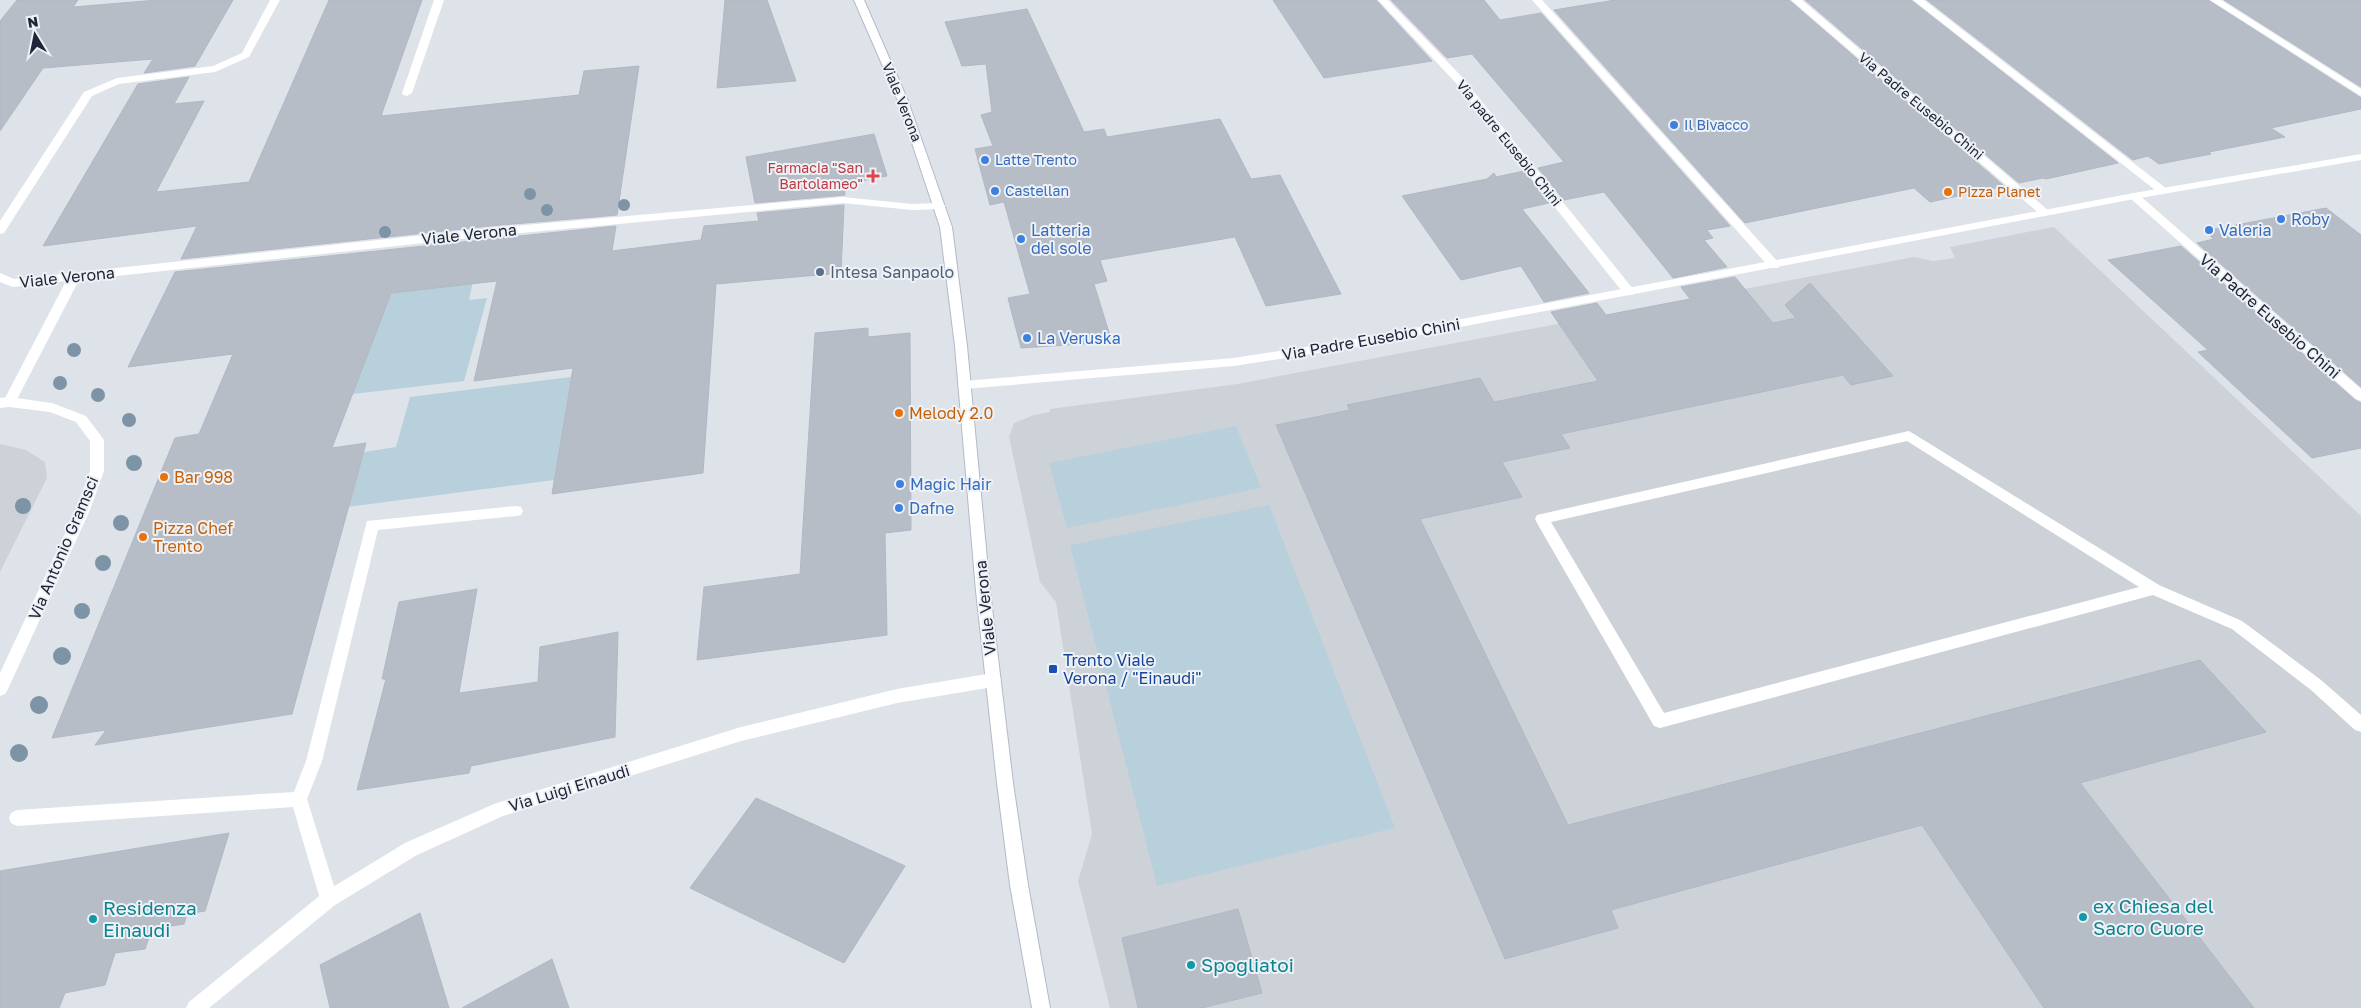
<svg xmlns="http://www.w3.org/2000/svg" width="2361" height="1008" viewBox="0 0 2361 1008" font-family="'Golos Text',sans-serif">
	<rect width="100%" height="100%" fill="#dee3ea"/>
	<path fill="#cdd2d9" d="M 2054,227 L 2361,516 L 2361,1008 L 1110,1008 L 1078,881 L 1092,834 L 1056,602 L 1040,582 L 1009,437 L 1014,423 L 1034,415 L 1050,412 L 1050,409 L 1237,384 L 1914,257 L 1933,261 L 1955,258 L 1950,247 Z
		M 0,444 L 26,450 L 45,462 L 47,478 L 0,572 Z"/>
	<path fill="#b7d0db" d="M 482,240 L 469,300 L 487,298 L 464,381 L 353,394 L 374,328 L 338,270 Z
		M 571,377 L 554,480 L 347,507 L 364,452 L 396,447 L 410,397 Z
		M 1236,426 L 1261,488 L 1067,528 L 1049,463 Z
		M 1269,505 L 1395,828 L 1157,886 L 1070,545 Z"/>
	<path fill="#b7bdc7" stroke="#b1b8c3" d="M 17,0 L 78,0 L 73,7 L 157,0 L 233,0 L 195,66 L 144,73 L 153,59 L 43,68 L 0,131 L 0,21 Z
		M 329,0 L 422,0 L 381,116 L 579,95 L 584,71 L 639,66 L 617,215 L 490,226 L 181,259 L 197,226 L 43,246 L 138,84 L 189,77 L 174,104 L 204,101 L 156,192 L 249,182 Z
		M 725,0 L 767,0 L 796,81 L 717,88 Z
		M 1273,0 L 1376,0 L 1432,61 L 1324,78 Z
		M 1391,0 L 1484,0 L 1500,20 L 1541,13 L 1730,226 L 1707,230 L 1713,238 L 1704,240 L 1727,267 L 1673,278 L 1604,192 L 1564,200 L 1538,168 L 1564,162 L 1472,54 L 1447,58 Z
		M 1615,0 L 1789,0 L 2004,186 L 1930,202 L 1914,188 L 1745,223 L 1554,10 Z
		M 1805,0 L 1911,0 L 2118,163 L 2046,179 L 2043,178 L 2019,183 Z
		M 1927,0 L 2208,0 L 2361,98 L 2361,109 L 2271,128 L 2285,137 L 2209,152 L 2211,154 L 2159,164 L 2148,156 L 2133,160 Z
		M 2224,0 L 2361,0 L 2361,87 Z
		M 1027,9 L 1084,132 L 1104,129 L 1107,137 L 1220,119 L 1251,179 L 1280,175 L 1341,294 L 1266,306 L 1235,237 L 1100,260 L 1107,281 L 1094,284 L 1112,342 L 1021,348 L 1008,298 L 1030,294 L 1004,202 L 990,205 L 975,149 L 993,146 L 981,115 L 992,112 L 986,64 L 962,66 L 945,22 Z
		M 874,134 L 887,176 L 845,184 L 845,195 L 755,203 L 746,157 Z
		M 1524,171 L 1549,203 L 1522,209 L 1589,293 L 1544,302 L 1521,266 L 1461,280 L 1402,196 L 1487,179 L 1494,173 L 1496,177 Z
		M 844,205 L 841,273 L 716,284 L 703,473 L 552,494 L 573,368 L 474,381 L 497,281 L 391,293 L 332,448 L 366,443 L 292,714 L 95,745 L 106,730 L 52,738 L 175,438 L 199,434 L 233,354 L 128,367 L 175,272 L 616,226 L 612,251 L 701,240 L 704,226 L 759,221 L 757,213 Z
		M 2326,208 L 2361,235 L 2361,387 L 2197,243 L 2214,239 L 2204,231 Z
		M 2181,246 L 2355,400 L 2361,403 L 2361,448 L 2312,458 L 2198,352 L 2208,350 L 2108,260 Z
		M 1735,277 L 1773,323 L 1796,318 L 1785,305 L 1810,283 L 1893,376 L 1851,385 L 1843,375 L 1561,434 L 1570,448 L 1502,462 L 1522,497 L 1420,519 L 1568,825 L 2200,660 L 2266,732 L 2080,783 L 2254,1008 L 2044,1008 L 1922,825 L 1611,910 L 1618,928 L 1505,959 L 1276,425 L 1350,410 L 1347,405 L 1480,378 L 1494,402 L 1598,381 L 1551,312 L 1597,303 L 1606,315 L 1690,299 L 1681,287 Z
		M 868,328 L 868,337 L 910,333 L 911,530 L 885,533 L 887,635 L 697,660 L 704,587 L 800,574 L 815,333 Z
		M 477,589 L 459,693 L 538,682 L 540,647 L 618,632 L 615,737 L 471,766 L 469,773 L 357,790 L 386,679 L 382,679 L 399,602 Z
		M 756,798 L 905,866 L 844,963 L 690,888 Z
		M 229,833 L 205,911 L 187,914 L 184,924 L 152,929 L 145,949 L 115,953 L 105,985 L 65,993 L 59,1008 L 0,1008 L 0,871 Z
		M 1238,909 L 1262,993 L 1202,1008 L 1138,1008 L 1122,938 Z
		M 420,913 L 449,1008 L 330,1008 L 320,965 Z
		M 552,959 L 569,1008 L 462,1008 Z"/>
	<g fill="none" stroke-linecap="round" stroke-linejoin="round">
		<g stroke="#b2bac9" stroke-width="2">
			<path id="secondary" d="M 854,0 L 864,0 L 908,101 L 952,227 L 967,346 L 990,591 L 1013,783 L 1028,885 L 1050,1008 L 1032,1008 L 1010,885 L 997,783 L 976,591 L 955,346 L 940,227 L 898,101 Z"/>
		</g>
		<path fill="#fff" fill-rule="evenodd" d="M 270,0 L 280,0 L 249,57 L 215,72 L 119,84 L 92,96 L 4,233 L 0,234 L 0,221 L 84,92 L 117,78 L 213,66 L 242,53 Z
			M 434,0 L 444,0 L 412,93 L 407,96 L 403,95 L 402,93 Z
			M 1378,0 L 1388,0 L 1463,78 L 1633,289 L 1635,292 L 1633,295 L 1625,295 L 1455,82 Z
			M 1532,0 L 1542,0 L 1778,262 L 1780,265 L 1778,268 L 1770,268 Z
			M 1791,0 L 1802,0 L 2049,211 L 2049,215 L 2041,215 Z
			M 1913,0 L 1924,0 L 2167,189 L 2167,193 L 2159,193 Z
			M 2210,0 L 2221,0 L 2361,89 L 2361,96 Z
			M 2134,193 L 2138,194 L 2361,389 L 2361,401 L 2356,399 L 2130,198 L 2130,194 Z
			M 843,197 L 912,204 L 940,203 L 946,206 L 940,209 L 912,210 L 843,203 L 490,236 L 79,280 L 14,405 L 4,405 L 3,402 L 66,281 L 13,287 L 0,282 L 0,273 L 14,279 L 490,228 Z
			M 1909,431 L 2159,585 L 2242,621 L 2321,680 L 2361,715 L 2361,732 L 2355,730 L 2311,690 L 2232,629 L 2153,595 L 1660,728 L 1654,726 L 1537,523 L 1535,519 L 1537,515 ZM 1907,441 L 2139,587 L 1664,713 L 1551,522 Z
			M 516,506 L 521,507 L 523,511 L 521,515 L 516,516 L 378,530 L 322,761 L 307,799 L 338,899 L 335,905 L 329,907 L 323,905 L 320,899 L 293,807 L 17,826 L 11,823 L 9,818 L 11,813 L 17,810 L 294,792 L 306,761 L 367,521 Z"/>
		<path fill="#fff" fill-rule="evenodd" d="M 2361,154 L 2361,160 L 2134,199 L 1350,348 L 1234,366 L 964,389 L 958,385 L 964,381 L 1234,358 L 1350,340 L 2134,193 Z
			M 9,397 L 52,403 L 86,416 L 104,440 L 104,471 L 90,510 L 8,689 L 5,694 L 0,696 L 0,673 L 76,510 L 90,471 L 90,441 L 76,422 L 50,412 L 9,407 L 0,408 L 0,398 Z
			M 993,673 L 998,675 L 1001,680 L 998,685 L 993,687 L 897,703 L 741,741 L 503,816 L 417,855 L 335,905 L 209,1008 L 186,1008 L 189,1002 L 323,893 L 405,843 L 494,804 L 741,727 L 897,689 Z"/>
		<use href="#secondary" fill="#fff" fill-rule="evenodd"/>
	</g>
	<g fill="#7c94a6">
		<circle cx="530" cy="194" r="6"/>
		<circle cx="624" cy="205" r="6"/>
		<circle cx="547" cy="210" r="6"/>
		<circle cx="385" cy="232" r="6"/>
		<circle cx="74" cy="350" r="7"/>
		<circle cx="60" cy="383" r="7"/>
		<circle cx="98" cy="395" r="7"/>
		<circle cx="129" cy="420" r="7"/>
		<circle cx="134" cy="463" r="8"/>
		<circle cx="23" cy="506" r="8"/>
		<circle cx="121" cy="523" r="8"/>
		<circle cx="103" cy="563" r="8"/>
		<circle cx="82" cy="611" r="8"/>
		<circle cx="62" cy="656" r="9"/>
		<circle cx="39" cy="705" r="9"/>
		<circle cx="19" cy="753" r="9"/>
	</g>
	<g fill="#3f7fe0" stroke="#eef2f6" stroke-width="2">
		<circle cx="1674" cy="125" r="5"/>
		<circle cx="985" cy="160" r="5"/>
		<circle cx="995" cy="191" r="5"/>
		<circle cx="2281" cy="219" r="5"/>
		<circle cx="2209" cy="230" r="5"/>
		<circle cx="1021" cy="239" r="5"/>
		<circle cx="1027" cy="338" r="5"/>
		<circle cx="900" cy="484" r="5"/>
		<circle cx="899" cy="508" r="5"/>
	</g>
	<path fill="#e0444e" stroke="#eef2f6" stroke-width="2" d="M870.5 168.5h5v5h5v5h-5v5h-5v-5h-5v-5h5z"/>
	<g fill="#e8710a" stroke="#eef2f6" stroke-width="2">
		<circle cx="1948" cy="192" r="5"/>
		<circle cx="899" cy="413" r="5"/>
		<circle cx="164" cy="477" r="5"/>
		<circle cx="143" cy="537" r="5"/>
	</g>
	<circle fill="#5c6f8a" stroke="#eef2f6" stroke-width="2" cx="820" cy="272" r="5"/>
	<rect fill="#1a4fb4" stroke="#eef2f6" stroke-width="2" x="1048" y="664" width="10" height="10" rx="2.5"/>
	<g fill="#0f9aa8" stroke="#eef2f6" stroke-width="2">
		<circle cx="2083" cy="917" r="5"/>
		<circle cx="93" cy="919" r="5"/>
		<circle cx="1191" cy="965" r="5"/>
	</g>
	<g text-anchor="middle" stroke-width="4" stroke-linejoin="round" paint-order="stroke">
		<g font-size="14" fill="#202639" stroke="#eef2f6">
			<text transform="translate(902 102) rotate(68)" y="5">Viale Verona</text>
			<text transform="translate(1921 106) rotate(40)" y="5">Via Padre Eusebio Chini</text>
			<text transform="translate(1509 143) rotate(51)" y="5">Via padre Eusebio Chini</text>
		</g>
		<g font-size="14" fill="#366cbe" stroke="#eef2f6" text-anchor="start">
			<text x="1684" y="130">Il Bivacco</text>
			<text x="995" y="165">Latte Trento</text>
			<text x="1005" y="196">Castellan</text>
		</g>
		<g font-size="14" fill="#be3a42" stroke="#eef2f6" text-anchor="end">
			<text x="863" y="173">Farmacia "San<tspan x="863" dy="16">Bartolameo"</tspan></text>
		</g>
		<g font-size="14" fill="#c56008" stroke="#eef2f6" text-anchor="start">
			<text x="1958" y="197">Pizza Planet</text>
		</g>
		<g font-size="16" fill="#366cbe" stroke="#eef2f6" text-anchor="start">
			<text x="2291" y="225">Roby</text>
			<text x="1031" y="236">Latteria<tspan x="1031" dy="18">del sole</tspan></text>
			<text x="2219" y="236">Valeria</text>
			<text x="1037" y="344">La Veruska</text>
			<text x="910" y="490">Magic Hair</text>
			<text x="909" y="514">Dafne</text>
		</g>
		<g font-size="16" fill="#202639" stroke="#eef2f6">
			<text transform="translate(469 234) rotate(-6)" y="6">Viale Verona</text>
			<text transform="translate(67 277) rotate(-6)" y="6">Viale Verona</text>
			<text transform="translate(2270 316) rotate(41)" y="6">Via Padre Eusebio Chini</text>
			<text transform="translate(1371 339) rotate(-10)" y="6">Via Padre Eusebio Chini</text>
			<text transform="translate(63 548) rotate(-67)" y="6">Via Antonio Gramsci</text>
			<text transform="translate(985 608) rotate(-96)" y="6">Viale Verona</text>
			<text transform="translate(569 788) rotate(-17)" y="6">Via Luigi Einaudi</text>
		</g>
		<g font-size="16" fill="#4e5e75" stroke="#eef2f6" text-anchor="start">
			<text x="830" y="278">Intesa Sanpaolo</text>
		</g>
		<g font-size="16" fill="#c56008" stroke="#eef2f6" text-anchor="start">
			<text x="909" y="419">Melody 2.0</text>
			<text x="174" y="483">Bar 998</text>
			<text x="153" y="534">Pizza Chef<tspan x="153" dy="18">Trento</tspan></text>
		</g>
		<g font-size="16" fill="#164399" stroke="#eef2f6" text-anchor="start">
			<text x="1063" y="666">Trento Viale<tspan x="1063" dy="18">Verona / "Einaudi"</tspan></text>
		</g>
		<g font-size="19" fill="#0d838f" stroke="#eef2f6" text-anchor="start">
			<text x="2093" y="913">ex Chiesa del<tspan x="2093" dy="22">Sacro Cuore</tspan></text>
			<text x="103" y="915">Residenza<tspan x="103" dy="22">Einaudi</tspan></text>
			<text x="1201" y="972">Spogliatoi</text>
		</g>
	</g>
	<g transform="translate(35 35) rotate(350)" stroke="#eef2f6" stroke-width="4" paint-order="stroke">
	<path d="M0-4L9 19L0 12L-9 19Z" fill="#202639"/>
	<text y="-8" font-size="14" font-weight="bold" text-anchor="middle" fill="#202639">N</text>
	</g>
</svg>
